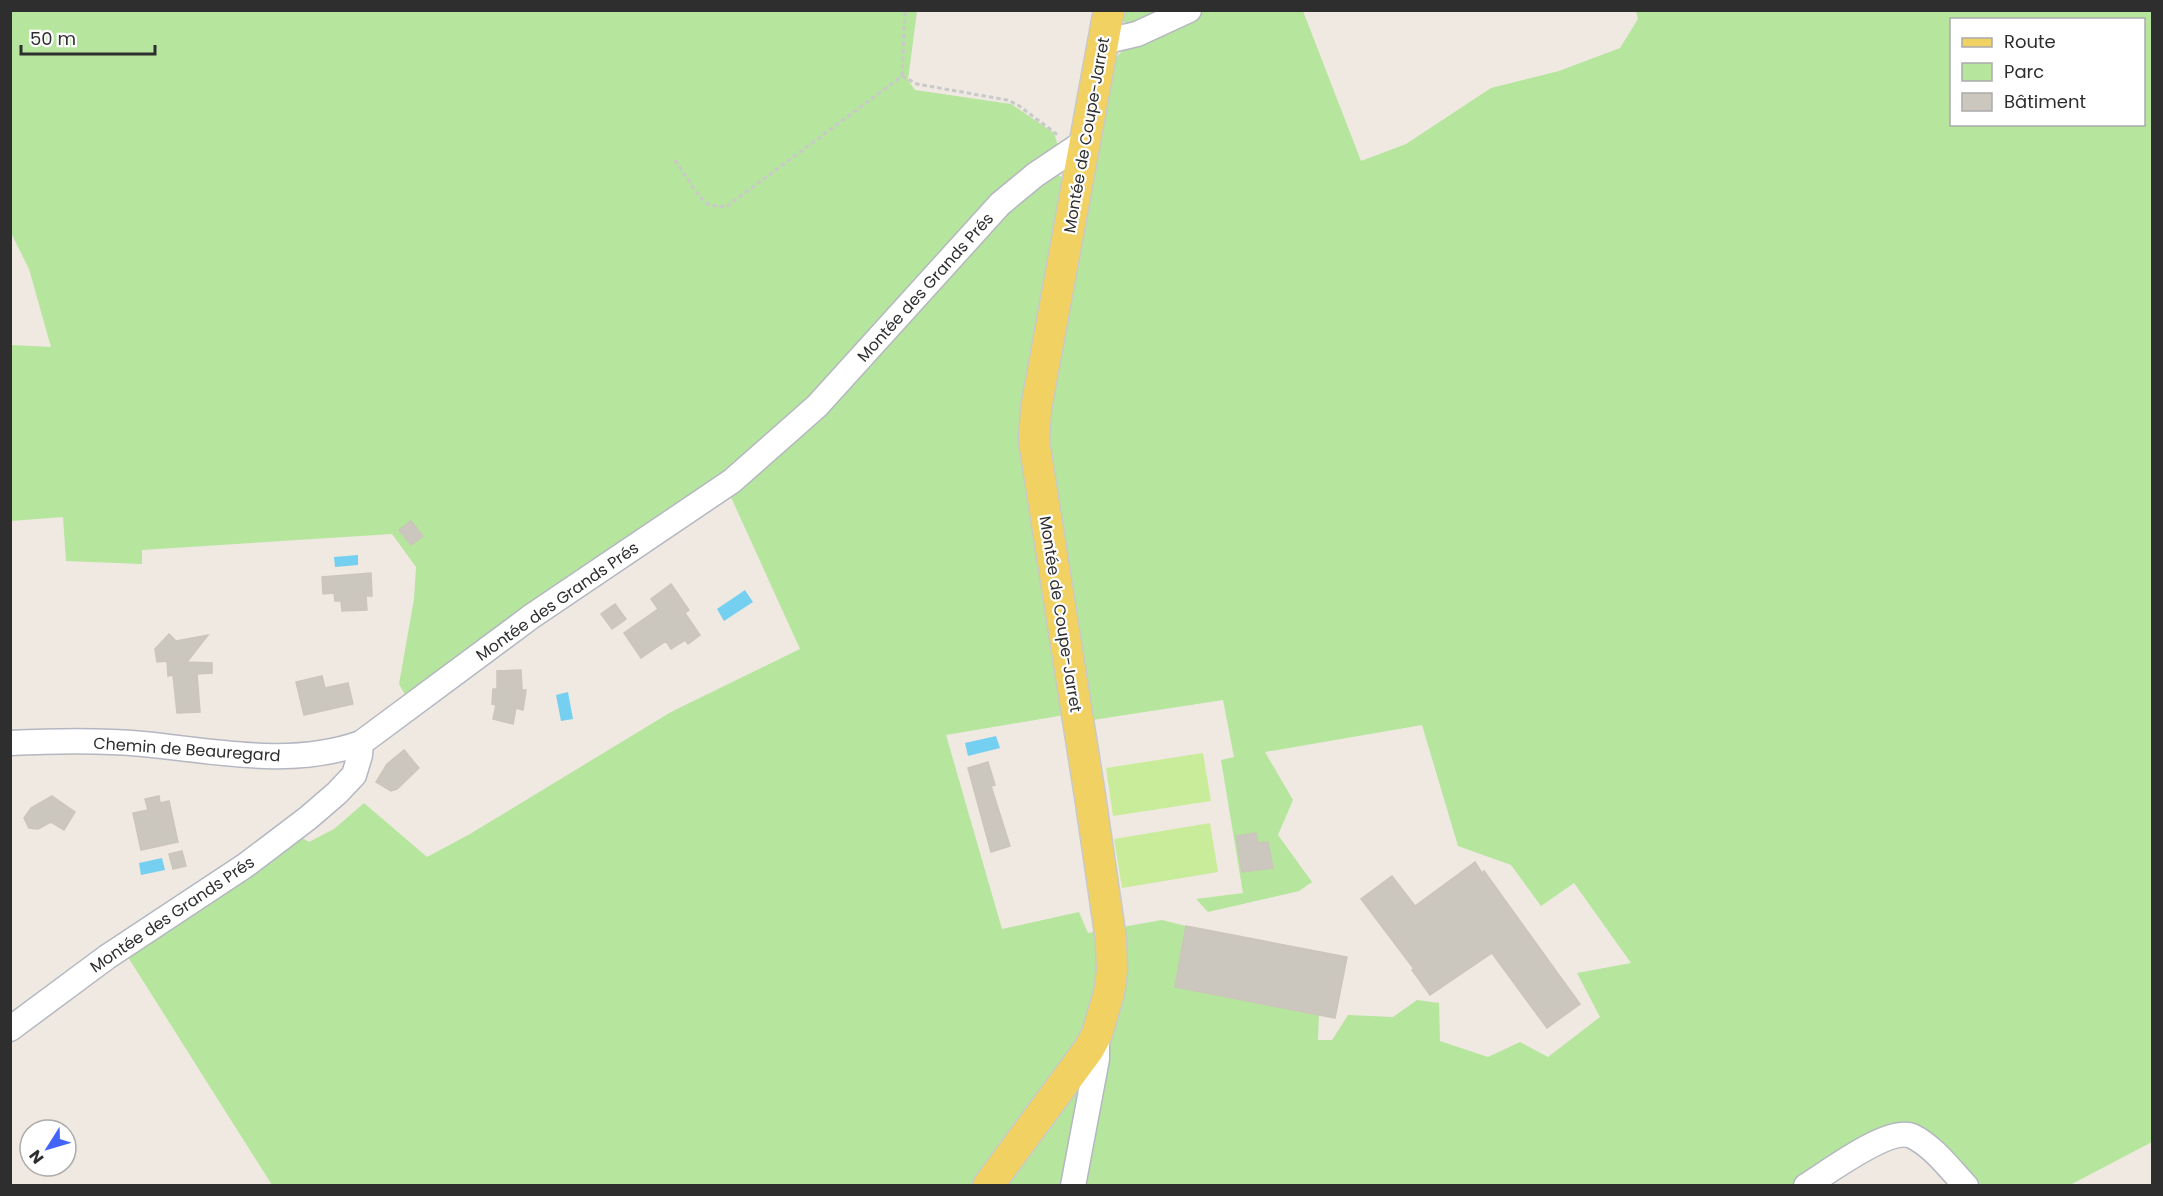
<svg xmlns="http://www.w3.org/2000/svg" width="2163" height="1196" viewBox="0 0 2163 1196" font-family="Poppins,sans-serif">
	<rect width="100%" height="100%" fill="#efe9e1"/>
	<path fill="#b6e59e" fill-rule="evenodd" d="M 10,11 L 917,11 L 908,80 L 915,90 L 1011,104 L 1054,133 L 1059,149 L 819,393 L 764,444 L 408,700 L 399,684 L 414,599 L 416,567 L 392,534 L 142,550 L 142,564 L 66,561 L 63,517 L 11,521 L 11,345 L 51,347 L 29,269 L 11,233 Z
		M 1122,11 L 1168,11 L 1129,25 L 1123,21 Z
		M 1194,11 L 1303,11 L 1361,161 L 1406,144 L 1491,88 L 1559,71 L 1620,48 L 1638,19 L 1636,11 L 2152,11 L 2152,1142 L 2070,1185 L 1975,1185 L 1923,1135 L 1850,1151 L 1791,1186 L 272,1185 L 126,954 L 297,835 L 309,842 L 334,829 L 364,803 L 427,857 L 470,834 L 671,712 L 800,649 L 730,495 L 965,254 L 1035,185 L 1057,174 L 1063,178 L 1036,345 L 1070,714 L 946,735 L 1002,929 L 1079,912 L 1088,933 L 1162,920 L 1186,926 L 1175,987 L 1319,1015 L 1318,1040 L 1332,1040 L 1348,1015 L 1393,1017 L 1417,1000 L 1439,1003 L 1440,1041 L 1488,1057 L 1520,1042 L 1548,1057 L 1600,1017 L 1577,973 L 1631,963 L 1574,883 L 1541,906 L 1511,865 L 1458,846 L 1422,725 L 1265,752 L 1293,800 L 1278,835 L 1312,882 L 1299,891 L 1208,912 L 1196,899 L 1243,893 L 1221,760 L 1234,757 L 1223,700 L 1086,721 L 1045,418 L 1114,60 L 1124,49 ZM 1952,20 L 2144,20 L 2144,124 L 1952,124 Z"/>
	<path fill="#c9ec9a" d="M 1203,753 L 1211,801 L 1113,816 L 1106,768 Z
		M 1210,823 L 1218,872 L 1122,888 L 1114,839 Z"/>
	<path fill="#75cff0" d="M 358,555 L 358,565 L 335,567 L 334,557 Z
		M 745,590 L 753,602 L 724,621 L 717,609 Z
		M 568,692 L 573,719 L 561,721 L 556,695 Z
		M 996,736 L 1000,748 L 968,756 L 965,743 Z
		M 162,858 L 165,870 L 141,875 L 139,863 Z"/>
	<path fill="#cbc7bf" stroke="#cbc5ba" stroke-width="1.5" d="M 411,521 L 423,536 L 411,545 L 399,530 Z
		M 371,573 L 372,596 L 366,596 L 367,610 L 342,611 L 341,601 L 335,601 L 334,593 L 323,594 L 322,577 Z
		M 671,584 L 689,610 L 685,613 L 700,635 L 688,644 L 685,640 L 671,649 L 666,641 L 641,658 L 624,633 L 658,609 L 651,599 Z
		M 615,604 L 626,619 L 612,629 L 601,614 Z
		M 169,634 L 176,641 L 208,635 L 187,662 L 212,663 L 212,673 L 197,674 L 200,712 L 177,713 L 173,675 L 168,676 L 167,661 L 157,662 L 155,649 Z
		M 521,670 L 522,690 L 526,690 L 523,710 L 516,708 L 513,724 L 493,719 L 496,705 L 492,704 L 493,689 L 497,689 L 497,671 Z
		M 322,676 L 325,688 L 348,683 L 353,704 L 304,715 L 296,682 Z
		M 404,750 L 419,768 L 397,789 L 391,791 L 376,782 L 387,764 Z
		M 988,762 L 995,785 L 991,786 L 1010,846 L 991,852 L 968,768 Z
		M 52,796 L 75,812 L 64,830 L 51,822 L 38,829 L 29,828 L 24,818 L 31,808 Z
		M 159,796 L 160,803 L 169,801 L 178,842 L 141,850 L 133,813 L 148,810 L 145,799 Z
		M 1256,833 L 1258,843 L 1268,842 L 1273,868 L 1242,872 L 1236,836 Z
		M 182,851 L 186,866 L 173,869 L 169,854 Z
		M 1475,862 L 1482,873 L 1484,871 L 1580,1004 L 1547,1028 L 1492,953 L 1430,995 L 1412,970 L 1414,969 L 1361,899 L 1392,876 L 1415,906 Z
		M 1186,926 L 1347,957 L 1335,1018 L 1175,987 Z"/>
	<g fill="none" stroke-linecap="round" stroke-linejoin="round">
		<g stroke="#b4b7c1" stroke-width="27">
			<path id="minor" d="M 1103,42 L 1137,34 L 1189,10
				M 10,743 C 54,741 100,740 143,744 C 215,751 291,768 361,743 L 532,616 L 732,481 L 817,406 L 1000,204 L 1035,175 L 1084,142
				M 10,1029 L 107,957 L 246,865 L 308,818 L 337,793 L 354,775 L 360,755 L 361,743
				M 1073,1186 L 1097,1059 L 1097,1034
				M 1806,1186 C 1827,1173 1889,1126 1912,1136 C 1933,1146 1950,1169 1966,1186"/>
		</g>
		<g stroke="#c9c9c9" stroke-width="33">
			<path id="major" d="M 988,1186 L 1089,1049 L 1097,1034 L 1109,993 L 1112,971 L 1111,940 L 1090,796 L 1034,441 L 1036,409 L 1109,10"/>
		</g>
		<path stroke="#c9c9c9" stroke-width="3" stroke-dasharray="4.5 3" stroke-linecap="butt" d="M 902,76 L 917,84 L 1007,100 L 1018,105 L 1059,136
			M 902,76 L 905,10
			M 675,160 L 699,196 L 709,205 L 726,207 L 902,76"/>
		<use href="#minor" stroke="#fff" stroke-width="24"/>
		<use href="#major" stroke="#f2d163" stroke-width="30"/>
	</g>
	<g text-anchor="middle" stroke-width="4.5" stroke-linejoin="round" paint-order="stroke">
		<g font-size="16" fill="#2e2e2e" stroke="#fff">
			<text transform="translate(1086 135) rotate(-80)" y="6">Montée de Coupe-Jarret</text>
			<text transform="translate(925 287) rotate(-48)" y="6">Montée des Grands Prés</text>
			<text transform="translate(557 601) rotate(-35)" y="6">Montée des Grands Prés</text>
			<text transform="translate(1061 614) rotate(81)" y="6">Montée de Coupe-Jarret</text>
			<text transform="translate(187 749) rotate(4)" y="6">Chemin de Beauregard</text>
			<text transform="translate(172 914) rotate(-34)" y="6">Montée des Grands Prés</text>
		</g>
	</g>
	<rect width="2163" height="1196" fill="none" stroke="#2e2e2e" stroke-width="24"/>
	<rect x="1950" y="18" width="195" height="108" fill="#ffffff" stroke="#ababab" stroke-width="1.5"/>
	<rect x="1962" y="38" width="30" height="9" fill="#f2d163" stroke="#ababab" stroke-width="1.5"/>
	<text x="2004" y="48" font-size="18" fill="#2e2e2e">Route</text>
	<rect x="1962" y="63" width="30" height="18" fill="#b6e59e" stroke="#ababab" stroke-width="1.5"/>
	<text x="2004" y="78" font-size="18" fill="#2e2e2e">Parc</text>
	<rect x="1962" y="93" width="30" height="18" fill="#cbc7bf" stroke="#ababab" stroke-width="1.5"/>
	<text x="2004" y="108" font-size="18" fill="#2e2e2e">Bâtiment</text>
	<g transform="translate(48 1148) rotate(233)"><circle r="28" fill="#ffffff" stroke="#ababab" stroke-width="1.5"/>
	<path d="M0-4.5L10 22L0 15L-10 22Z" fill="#4264fb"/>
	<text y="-9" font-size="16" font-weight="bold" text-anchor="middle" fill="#2e2e2e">N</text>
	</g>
	<path d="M21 45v9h134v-9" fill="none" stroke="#2e2e2e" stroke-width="3"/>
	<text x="30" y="45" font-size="18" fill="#2e2e2e" stroke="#ffffff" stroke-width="4.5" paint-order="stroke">50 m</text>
</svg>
